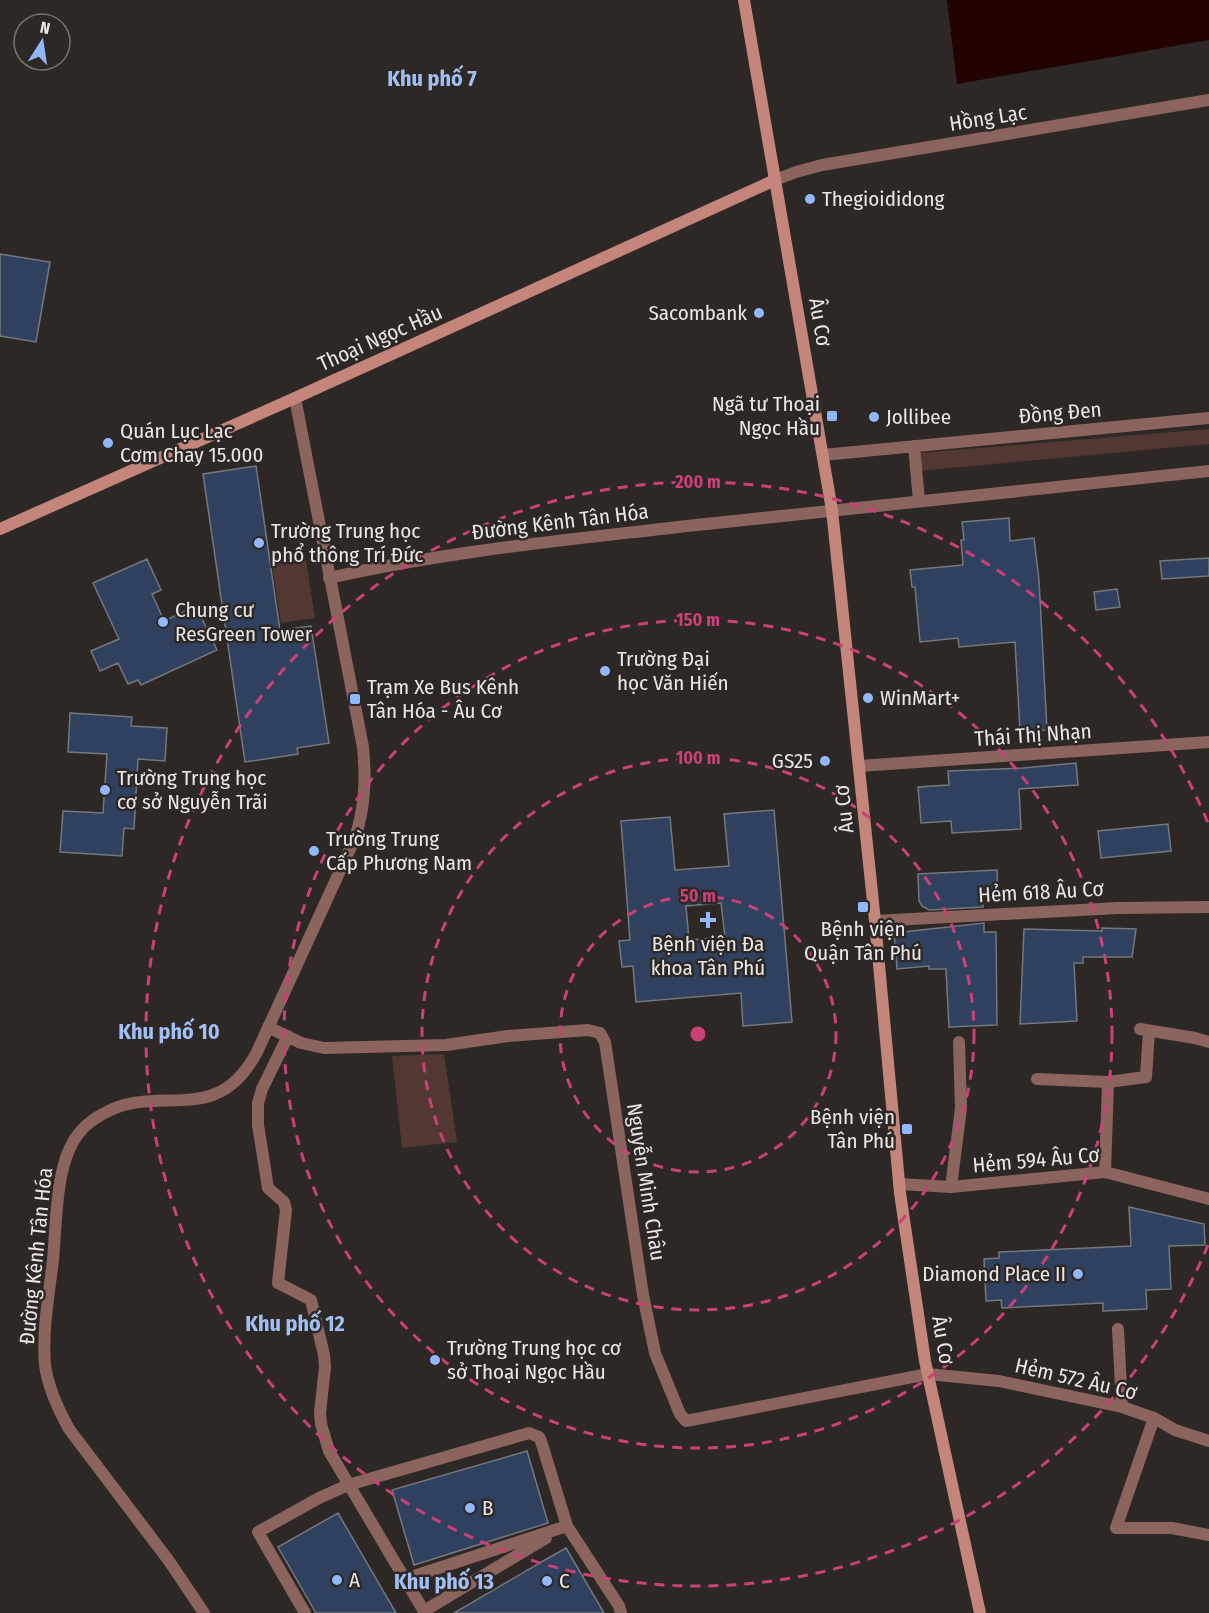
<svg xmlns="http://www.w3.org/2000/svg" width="1209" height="1613" viewBox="0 0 1209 1613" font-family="'Fira Sans Condensed',sans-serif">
	<rect width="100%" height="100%" fill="#2d2726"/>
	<path fill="#533732" d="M 1209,429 L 1209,444 L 918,471 L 918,453 Z
		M 306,560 L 315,618 L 281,623 L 272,564 Z
		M 444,1054 L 457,1142 L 402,1148 L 392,1056 Z"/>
	<path fill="#230302" d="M 947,0 L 1209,0 L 1209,40 L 957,84 Z"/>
	<path fill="#30415f" stroke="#74777c" stroke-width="1.5" fill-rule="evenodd" d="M 0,254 L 50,262 L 36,342 L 0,336 Z
		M 256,466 L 280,630 L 311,626 L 329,743 L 297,748 L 298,754 L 245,762 L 203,474 Z
		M 1009,518 L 1010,541 L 1034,538 L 1039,580 L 1047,730 L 1020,731 L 1015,642 L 959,647 L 958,638 L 920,642 L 915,587 L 912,587 L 910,570 L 963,565 L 961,540 L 964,540 L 962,522 Z
		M 1209,558 L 1209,576 L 1162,579 L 1160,561 Z
		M 147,559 L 161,590 L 152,594 L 164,621 L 196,606 L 217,650 L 141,685 L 138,680 L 128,684 L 118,663 L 100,671 L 91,651 L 119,639 L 93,583 Z
		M 1117,589 L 1120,607 L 1096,610 L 1094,592 Z
		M 70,713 L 132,717 L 131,726 L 167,728 L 165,761 L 138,759 L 134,829 L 124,828 L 122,856 L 60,852 L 63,811 L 103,813 L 107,754 L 68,752 Z
		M 1076,763 L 1078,785 L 1019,789 L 1021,829 L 952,833 L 951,821 L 921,823 L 918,787 L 949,785 L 948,771 L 1023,768 Z
		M 774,810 L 792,1022 L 743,1026 L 741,993 L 636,1002 L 633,966 L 622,967 L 619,941 L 630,940 L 621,821 L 670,817 L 675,870 L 729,866 L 724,814 ZM 721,903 L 725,937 L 689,940 L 686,906 Z
		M 1168,824 L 1171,851 L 1101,858 L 1098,831 Z
		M 997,870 L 998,893 L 982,893 L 983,907 L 929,910 L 922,906 L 919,901 L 918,874 Z
		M 984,923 L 984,932 L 996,932 L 997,1025 L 949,1027 L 946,969 L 929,969 L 929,966 L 897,969 L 894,933 Z
		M 1102,928 L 1136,929 L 1132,957 L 1083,957 L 1083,963 L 1074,963 L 1077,1021 L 1020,1024 L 1024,929 L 1102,931 Z
		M 1129,1207 L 1204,1224 L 1205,1245 L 1169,1246 L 1171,1289 L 1146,1290 L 1147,1309 L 1103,1311 L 1103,1303 L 1002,1308 L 1001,1300 L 986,1301 L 984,1259 L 999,1258 L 999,1252 L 1131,1246 Z
		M 527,1451 L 548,1523 L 414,1565 L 392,1490 Z
		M 338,1513 L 396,1613 L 316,1613 L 278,1547 Z
		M 566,1548 L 604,1613 L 454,1613 L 550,1557 Z"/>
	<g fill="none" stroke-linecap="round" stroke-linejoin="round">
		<path stroke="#8c645e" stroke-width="12" d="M 914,446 L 919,501
			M 823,455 L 1209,418
			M 859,766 L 1209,742
			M 875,921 L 1118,908 L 1209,907
			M 268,1027 L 301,1043 L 324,1048 L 446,1045 L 508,1036 L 588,1030 L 600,1033 L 605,1042 L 643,1295 L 655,1353 L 680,1414 L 686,1421 L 928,1374 L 999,1381 L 1122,1407 L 1154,1418 L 1175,1430 L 1209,1441
			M 1140,1029 L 1195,1038 L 1209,1042
			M 288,1036 L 262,1089 L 258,1103 L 258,1125 L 268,1188 L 284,1202 L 286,1210 L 278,1283 L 311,1300 L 324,1355 L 325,1367 L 320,1413 L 321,1424 L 329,1451 L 425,1613
			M 1037,1079 L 1108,1082 L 1105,1172
			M 1108,1082 L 1146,1077 L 1149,1031
			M 899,1184 L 951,1187 L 1105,1172 L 1209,1199
			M 951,1187 L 961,1108 L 959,1042
			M 1118,1329 L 1122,1407
			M 1154,1418 L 1116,1528 L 1172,1528 L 1209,1535
			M 405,1579 L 567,1526
			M 424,1611 L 546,1538
			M 305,1613 L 258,1532 L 319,1498 L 348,1485 L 529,1433 L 539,1437 L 541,1441 L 567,1526 L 619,1606 L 621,1613"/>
		<path stroke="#8c645e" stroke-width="12" d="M 775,180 L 796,172 L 822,165 L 1209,100
			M 329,578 C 447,551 567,540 687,526 C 861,507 1035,489 1209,471
			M 204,1613 L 169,1561 L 69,1429 C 58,1409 48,1388 45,1365 C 42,1331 49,1294 53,1260 C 56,1227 56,1176 70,1148 C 76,1134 88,1122 101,1115 C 158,1080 215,1131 257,1052 L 355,838 C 365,807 366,780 363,747 L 295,398"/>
		<path stroke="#c4857b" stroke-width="12" d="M 744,0 L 832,510 L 875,921 L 900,1193 L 925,1361 L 980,1613
			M 0,529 L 295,398 L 775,180"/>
	</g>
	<g fill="none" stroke="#ca4177" stroke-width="3" stroke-dasharray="10 8">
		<circle cx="698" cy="1034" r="138"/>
		<circle cx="698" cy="1034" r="276"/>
		<circle cx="698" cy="1034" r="414"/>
		<path d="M1208 1245A552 552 0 1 1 1208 823"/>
	</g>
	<g fill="#91b8fd" stroke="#2d2726" stroke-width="2">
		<circle cx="810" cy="199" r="6"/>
		<circle cx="759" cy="313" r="6"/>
		<rect x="826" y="410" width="12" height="12" rx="3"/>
		<circle cx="874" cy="417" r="6"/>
		<circle cx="108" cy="443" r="6"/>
		<circle cx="259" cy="543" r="6"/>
		<circle cx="163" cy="622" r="6"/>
		<circle cx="605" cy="671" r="6"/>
		<circle cx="868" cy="698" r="6"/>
		<rect x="349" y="693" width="12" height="12" rx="3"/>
		<circle cx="825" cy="761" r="6"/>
		<circle cx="105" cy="790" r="6"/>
		<circle cx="314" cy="851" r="6"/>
		<rect x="857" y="901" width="12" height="12" rx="3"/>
		<path d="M705 911h6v6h6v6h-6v6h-6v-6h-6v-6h6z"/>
		<rect x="901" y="1123" width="12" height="12" rx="3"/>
		<circle cx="1078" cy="1274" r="6"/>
		<circle cx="435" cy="1360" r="6"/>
		<circle cx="470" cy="1508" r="6"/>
		<circle cx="337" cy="1580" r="6"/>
		<circle cx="547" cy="1581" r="6"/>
	</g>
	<g text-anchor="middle" stroke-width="5" stroke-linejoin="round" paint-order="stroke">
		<g font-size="21" fill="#eae6e5" stroke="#2d2726">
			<text transform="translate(988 118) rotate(-9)" y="7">Hồng Lạc</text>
			<text transform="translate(820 322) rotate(80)" y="7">Âu Cơ</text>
			<text transform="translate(380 338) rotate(-24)" y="7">Thoại Ngọc Hầu</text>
			<text transform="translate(1060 413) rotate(-5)" y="7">Đồng Đen</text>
			<text transform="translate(560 522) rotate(-7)" y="7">Đường Kênh Tân Hóa</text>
			<text transform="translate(1033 735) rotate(-4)" y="7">Thái Thị Nhạn</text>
			<text transform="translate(844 809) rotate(-96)" y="7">Âu Cơ</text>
			<text transform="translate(1041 892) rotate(-3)" y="7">Hẻm 618 Âu Cơ</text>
			<text transform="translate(1036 1160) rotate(-5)" y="7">Hẻm 594 Âu Cơ</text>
			<text transform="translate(646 1182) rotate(81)" y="7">Nguyễn Minh Châu</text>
			<text transform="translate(36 1256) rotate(-84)" y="7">Đường Kênh Tân Hóa</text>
			<text transform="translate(943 1340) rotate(80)" y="7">Âu Cơ</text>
			<text transform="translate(1076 1379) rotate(13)" y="7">Hẻm 572 Âu Cơ</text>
		</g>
		<g font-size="21" fill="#eae6e5" stroke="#2d2726" text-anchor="start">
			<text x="822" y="206">Thegioididong</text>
			<text x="747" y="320" text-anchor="end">Sacombank</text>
			<text x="820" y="411" text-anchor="end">Ngã tư Thoại<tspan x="820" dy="24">Ngọc Hầu</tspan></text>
			<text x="886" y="424">Jollibee</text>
			<text x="120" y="438">Quán Lục Lạc<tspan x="120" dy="24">Cơm Chay 15.000</tspan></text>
			<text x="271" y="538">Trường Trung học<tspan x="271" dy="24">phổ thông Trí Đức</tspan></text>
			<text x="175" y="617">Chung cư<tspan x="175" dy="24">ResGreen Tower</tspan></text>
			<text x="617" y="666">Trường Đại<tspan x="617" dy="24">học Văn Hiến</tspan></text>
			<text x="367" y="694">Trạm Xe Bus Kênh<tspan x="367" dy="24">Tân Hóa - Âu Cơ</tspan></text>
			<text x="880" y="705">WinMart+</text>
			<text x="813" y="768" text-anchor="end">GS25</text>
			<text x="117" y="785">Trường Trung học<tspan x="117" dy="24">cơ sở Nguyễn Trãi</tspan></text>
			<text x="326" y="846">Trường Trung<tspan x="326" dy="24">Cấp Phương Nam</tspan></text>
			<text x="863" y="936" text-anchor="middle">Bệnh viện<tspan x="863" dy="24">Quận Tân Phú</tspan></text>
			<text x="708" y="951" text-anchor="middle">Bệnh viện Đa<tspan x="708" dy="24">khoa Tân Phú</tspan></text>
			<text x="895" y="1124" text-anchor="end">Bệnh viện<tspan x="895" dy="24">Tân Phú</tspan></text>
			<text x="1066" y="1281" text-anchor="end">Diamond Place II</text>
			<text x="447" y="1355">Trường Trung học cơ<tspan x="447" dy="24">sở Thoại Ngọc Hầu</tspan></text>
			<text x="482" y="1515">B</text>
			<text x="349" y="1587">A</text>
			<text x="559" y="1588">C</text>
		</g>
		<g font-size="22" font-weight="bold" fill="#a2bff3" stroke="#2d2726">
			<text x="432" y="86">Khu phố 7</text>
			<text x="169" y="1039">Khu phố 10</text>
			<text x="295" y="1331">Khu phố 12</text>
			<text x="444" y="1589">Khu phố 13</text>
		</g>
	</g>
	<circle cx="698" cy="1034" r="9" fill="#ca4177" stroke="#2d2726" stroke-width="3"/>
	<g font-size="18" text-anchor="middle" font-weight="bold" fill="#ca4177" stroke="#2d2726" stroke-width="5" stroke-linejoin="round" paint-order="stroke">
		<text x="698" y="488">200 m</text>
		<text x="698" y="626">150 m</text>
		<text x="698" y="764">100 m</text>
		<text x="698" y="902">50 m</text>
	</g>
	<g transform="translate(42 42) rotate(12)"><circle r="28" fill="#2d2726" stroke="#797372" stroke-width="1.5"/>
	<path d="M0-4.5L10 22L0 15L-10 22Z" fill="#91b8fd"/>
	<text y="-9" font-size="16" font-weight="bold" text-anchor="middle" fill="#eae6e5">N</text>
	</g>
</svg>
